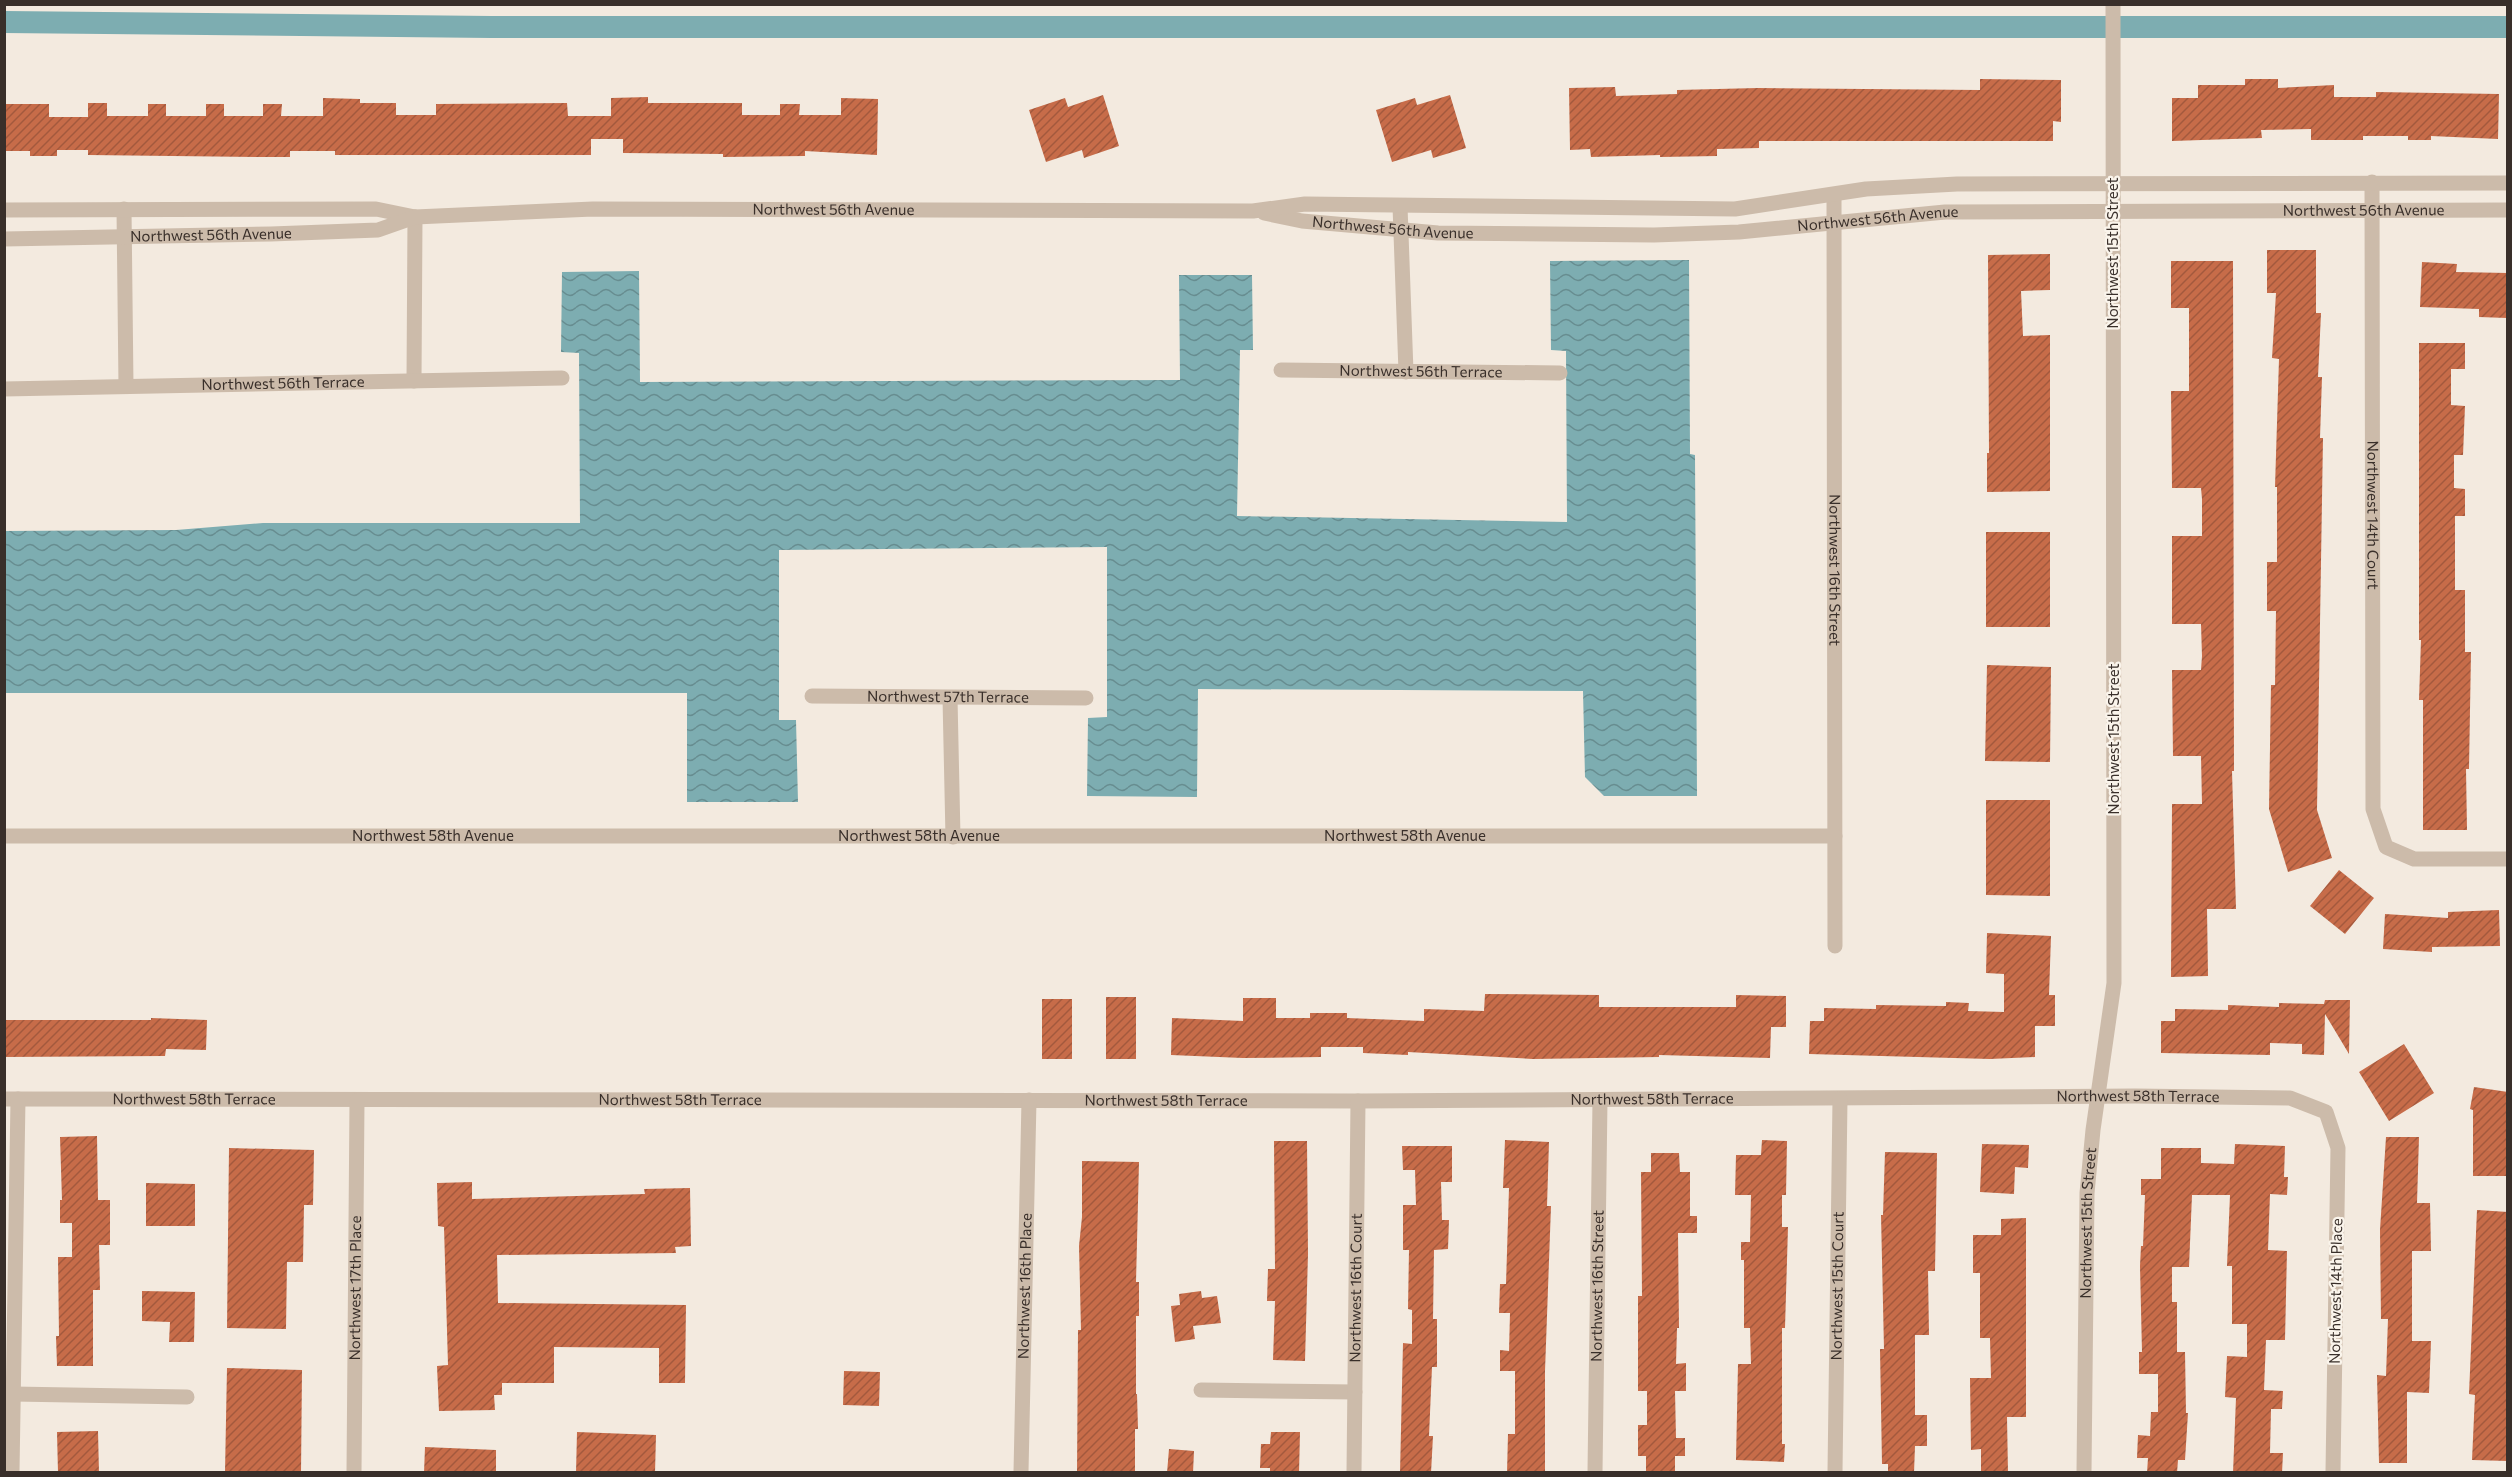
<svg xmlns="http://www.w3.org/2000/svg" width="2512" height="1477" viewBox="0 0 2512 1477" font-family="Commissioner,sans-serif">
	<defs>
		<pattern id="water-waves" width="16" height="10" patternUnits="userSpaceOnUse" patternTransform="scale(1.5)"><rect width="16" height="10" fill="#7dadb1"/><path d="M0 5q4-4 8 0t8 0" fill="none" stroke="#678d90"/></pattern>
		<pattern id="building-hatch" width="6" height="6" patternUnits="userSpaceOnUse" patternTransform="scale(1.5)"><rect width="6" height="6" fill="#c76c49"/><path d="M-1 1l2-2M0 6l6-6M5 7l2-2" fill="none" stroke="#a3593d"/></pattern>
	</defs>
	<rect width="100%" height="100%" fill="#f3eadf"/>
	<path fill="url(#water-waves)" d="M 1689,260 L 1690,454 L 1695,455 L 1697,796 L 1604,796 L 1585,777 L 1583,691 L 1198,689 L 1197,797 L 1087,796 L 1088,718 L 1107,717 L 1107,547 L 779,550 L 779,720 L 796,720 L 798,802 L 687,802 L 687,693 L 5,693 L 4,531 L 176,530 L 263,523 L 580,523 L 579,353 L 561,352 L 562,272 L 639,271 L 640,382 L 1180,380 L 1179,275 L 1252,275 L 1253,350 L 1240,350 L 1237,516 L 1567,522 L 1566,351 L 1551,350 L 1550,261 Z"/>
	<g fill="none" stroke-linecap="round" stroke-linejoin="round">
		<path stroke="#7dadb1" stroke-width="22" d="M 4,22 L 491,27 L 2508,27"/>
	</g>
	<path fill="url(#building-hatch)" d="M 1980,79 L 2061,80 L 2061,122 L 2053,121 L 2053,141 L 1759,141 L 1759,148 L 1717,149 L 1717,156 L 1660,157 L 1660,155 L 1591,157 L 1590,149 L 1570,150 L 1569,88 L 1615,87 L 1616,96 L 1677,94 L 1677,90 L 1758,88 L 1980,90 Z
		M 2245,79 L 2278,79 L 2278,88 L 2334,85 L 2334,97 L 2376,97 L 2376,92 L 2499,94 L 2498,139 L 2431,136 L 2431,140 L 2408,140 L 2408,136 L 2363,136 L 2363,140 L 2311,140 L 2311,129 L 2261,130 L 2262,138 L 2172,141 L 2172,98 L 2198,98 L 2198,85 L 2245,85 Z
		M 1103,95 L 1119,146 L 1084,158 L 1082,150 L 1046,162 L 1029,110 L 1065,98 L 1068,107 Z
		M 1450,95 L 1466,148 L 1433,158 L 1431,150 L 1392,162 L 1376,110 L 1415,98 L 1417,105 Z
		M 648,97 L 648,103 L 742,103 L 742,115 L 780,115 L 780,104 L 800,104 L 799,115 L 841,115 L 841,98 L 878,99 L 877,155 L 805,151 L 805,156 L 723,157 L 723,154 L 623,153 L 623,139 L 591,139 L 591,155 L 335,155 L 335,151 L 290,151 L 290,157 L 263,157 L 88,155 L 88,150 L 57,150 L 57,156 L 30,156 L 30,151 L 4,151 L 4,104 L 49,104 L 49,117 L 88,117 L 88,103 L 107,103 L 107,116 L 148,116 L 148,104 L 166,104 L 166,116 L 206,116 L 206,104 L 224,104 L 224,116 L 263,116 L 263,104 L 282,104 L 281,116 L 323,116 L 323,98 L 360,99 L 360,103 L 396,103 L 396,115 L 436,115 L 436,104 L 567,103 L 568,116 L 611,116 L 611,98 Z
		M 2267,250 L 2316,250 L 2316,313 L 2321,313 L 2318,377 L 2322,377 L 2320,438 L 2323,438 L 2317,810 L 2332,858 L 2288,872 L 2269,809 L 2271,685 L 2275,685 L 2276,611 L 2267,611 L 2267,562 L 2277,562 L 2277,487 L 2275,487 L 2279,359 L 2272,358 L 2276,293 L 2267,293 Z
		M 2050,254 L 2050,290 L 2021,291 L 2023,336 L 2050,335 L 2050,491 L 1987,492 L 1987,453 L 1989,453 L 1988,255 Z
		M 2171,261 L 2233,261 L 2234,771 L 2232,771 L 2236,909 L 2207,909 L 2208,976 L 2171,977 L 2172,804 L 2202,804 L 2201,756 L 2173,756 L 2172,670 L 2201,670 L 2202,656 L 2201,624 L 2172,624 L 2172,536 L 2202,536 L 2202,499 L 2201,488 L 2172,488 L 2171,391 L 2189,391 L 2189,308 L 2171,308 Z
		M 2422,262 L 2457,264 L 2456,272 L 2508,273 L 2507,318 L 2479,317 L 2479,309 L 2420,307 Z
		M 2419,343 L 2465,343 L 2465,369 L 2451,369 L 2451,405 L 2465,406 L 2463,455 L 2454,455 L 2454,488 L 2465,489 L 2465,516 L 2455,516 L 2455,590 L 2465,590 L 2465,652 L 2471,652 L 2469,769 L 2466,769 L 2467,830 L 2423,830 L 2423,700 L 2419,700 L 2421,640 L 2419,640 Z
		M 1986,532 L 2050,532 L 2050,627 L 1986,627 Z
		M 1987,665 L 2051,667 L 2050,762 L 1985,761 Z
		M 1986,800 L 2050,800 L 2050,896 L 1986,895 Z
		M 2339,870 L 2374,898 L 2345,934 L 2310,906 Z
		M 2499,910 L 2500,946 L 2432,947 L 2432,952 L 2383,949 L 2385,914 L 2448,918 L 2448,912 Z
		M 1987,933 L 2051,936 L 2049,995 L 2055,995 L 2055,1026 L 2035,1026 L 2035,1057 L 1990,1059 L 1809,1054 L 1810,1021 L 1824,1021 L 1824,1008 L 1876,1009 L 1876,1005 L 1946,1006 L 1946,1002 L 1969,1003 L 1968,1011 L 2004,1012 L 2004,974 L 1986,973 Z
		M 1485,994 L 1599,995 L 1599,1007 L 1736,1007 L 1736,995 L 1786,996 L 1786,1027 L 1771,1027 L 1770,1058 L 1659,1055 L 1659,1057 L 1533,1059 L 1408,1052 L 1408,1055 L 1363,1053 L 1363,1047 L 1321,1047 L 1321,1057 L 1243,1058 L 1171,1055 L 1172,1018 L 1243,1021 L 1243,998 L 1276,998 L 1276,1018 L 1310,1018 L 1310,1013 L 1347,1013 L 1347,1018 L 1424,1021 L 1424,1009 L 1484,1011 Z
		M 1106,997 L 1136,997 L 1136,1059 L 1106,1059 Z
		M 1042,999 L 1072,999 L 1072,1059 L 1042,1059 Z
		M 2325,1000 L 2350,1000 L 2349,1054 L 2325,1014 L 2324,1055 L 2302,1054 L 2302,1044 L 2270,1043 L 2270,1055 L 2161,1053 L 2161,1021 L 2175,1021 L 2175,1009 L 2228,1010 L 2228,1005 L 2279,1007 L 2279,1003 L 2324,1004 Z
		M 151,1018 L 207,1020 L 206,1050 L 166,1049 L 165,1056 L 4,1057 L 4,1020 L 151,1020 Z
		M 2404,1044 L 2434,1093 L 2389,1121 L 2359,1072 Z
		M 2474,1087 L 2508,1092 L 2508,1176 L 2473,1176 L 2473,1110 L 2470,1109 Z
		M 97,1136 L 98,1200 L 110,1200 L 110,1245 L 99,1245 L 100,1290 L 93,1290 L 93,1366 L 57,1366 L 56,1336 L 59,1336 L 58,1257 L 72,1257 L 72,1223 L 60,1223 L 60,1200 L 62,1200 L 60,1137 Z
		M 2386,1137 L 2419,1137 L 2417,1203 L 2430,1203 L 2431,1251 L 2412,1251 L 2412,1341 L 2431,1341 L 2429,1393 L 2407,1392 L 2407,1463 L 2379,1463 L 2377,1375 L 2386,1376 L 2388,1319 L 2381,1319 L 2380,1230 Z
		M 1505,1140 L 1549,1142 L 1547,1206 L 1551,1206 L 1545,1371 L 1545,1473 L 1507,1473 L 1508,1434 L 1515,1434 L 1515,1371 L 1500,1371 L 1500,1350 L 1509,1351 L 1510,1313 L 1499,1313 L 1500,1284 L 1506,1284 L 1509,1188 L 1503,1188 Z
		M 1762,1140 L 1787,1141 L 1786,1195 L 1782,1195 L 1782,1227 L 1788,1227 L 1785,1328 L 1782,1328 L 1782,1444 L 1785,1444 L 1784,1462 L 1736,1460 L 1738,1364 L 1751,1364 L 1750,1328 L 1744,1328 L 1744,1260 L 1741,1260 L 1741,1242 L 1750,1242 L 1751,1195 L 1735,1195 L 1736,1155 L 1761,1155 Z
		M 1274,1141 L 1307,1141 L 1308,1254 L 1305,1361 L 1273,1360 L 1275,1301 L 1267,1301 L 1268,1269 L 1275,1269 Z
		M 1982,1144 L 2029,1145 L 2028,1168 L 2015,1167 L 2014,1194 L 1980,1192 Z
		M 2235,1144 L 2285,1146 L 2284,1177 L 2288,1177 L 2287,1195 L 2270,1194 L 2268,1250 L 2287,1251 L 2285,1340 L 2266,1340 L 2264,1390 L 2283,1391 L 2282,1409 L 2271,1409 L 2270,1453 L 2283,1453 L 2282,1473 L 2233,1473 L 2236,1398 L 2225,1397 L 2227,1356 L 2247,1357 L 2247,1324 L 2232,1324 L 2232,1266 L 2227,1266 L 2230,1195 L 2192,1195 L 2189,1267 L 2172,1267 L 2172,1302 L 2177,1302 L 2177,1352 L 2185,1352 L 2186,1413 L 2188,1413 L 2185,1460 L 2178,1460 L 2177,1473 L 2147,1473 L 2148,1458 L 2137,1458 L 2138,1435 L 2150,1436 L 2151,1412 L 2158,1412 L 2158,1374 L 2139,1374 L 2139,1352 L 2142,1352 L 2140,1266 L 2141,1246 L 2143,1246 L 2145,1195 L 2141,1195 L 2141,1179 L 2161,1179 L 2161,1148 L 2201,1148 L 2201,1163 L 2234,1164 Z
		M 1402,1146 L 1452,1146 L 1452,1182 L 1441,1182 L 1442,1220 L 1449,1220 L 1448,1249 L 1434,1250 L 1433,1319 L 1437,1319 L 1437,1367 L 1432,1367 L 1429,1436 L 1433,1436 L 1431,1473 L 1400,1473 L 1403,1343 L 1412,1344 L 1412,1310 L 1408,1309 L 1409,1250 L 1403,1250 L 1403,1205 L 1416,1205 L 1415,1170 L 1403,1170 Z
		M 229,1148 L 314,1150 L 313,1205 L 304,1205 L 303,1262 L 287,1262 L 286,1329 L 227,1328 Z
		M 1885,1152 L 1937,1153 L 1935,1271 L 1928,1271 L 1929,1335 L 1915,1335 L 1915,1415 L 1927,1415 L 1927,1446 L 1915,1446 L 1914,1473 L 1888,1473 L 1888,1464 L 1882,1464 L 1880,1349 L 1884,1349 L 1881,1215 L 1883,1215 Z
		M 1651,1153 L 1679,1153 L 1680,1172 L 1690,1172 L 1690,1216 L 1697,1216 L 1697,1233 L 1678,1233 L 1679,1328 L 1677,1328 L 1676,1364 L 1686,1363 L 1686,1391 L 1675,1391 L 1676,1438 L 1685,1438 L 1685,1456 L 1675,1456 L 1675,1473 L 1646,1473 L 1646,1456 L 1638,1456 L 1638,1425 L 1647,1425 L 1647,1391 L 1638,1391 L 1638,1296 L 1642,1296 L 1641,1172 L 1651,1172 Z
		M 1082,1161 L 1139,1162 L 1136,1282 L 1139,1282 L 1139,1316 L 1136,1316 L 1136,1394 L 1137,1394 L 1138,1429 L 1135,1429 L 1135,1473 L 1077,1473 L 1078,1330 L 1081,1330 L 1079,1246 L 1082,1217 Z
		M 472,1182 L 472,1199 L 645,1194 L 644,1189 L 690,1188 L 691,1246 L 675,1247 L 676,1253 L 497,1255 L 498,1303 L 686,1305 L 685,1383 L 659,1383 L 659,1348 L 554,1347 L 554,1383 L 502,1383 L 502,1395 L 494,1395 L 495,1410 L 439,1411 L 437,1366 L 448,1365 L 444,1227 L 438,1226 L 437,1183 Z
		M 146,1183 L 195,1184 L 195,1226 L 146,1226 Z
		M 2477,1210 L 2508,1212 L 2508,1461 L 2472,1460 L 2475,1395 L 2469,1394 Z
		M 2026,1218 L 2026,1417 L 2007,1417 L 2008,1473 L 1981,1473 L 1981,1449 L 1971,1450 L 1970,1378 L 1991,1378 L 1990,1338 L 1980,1338 L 1980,1273 L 1973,1273 L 1973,1235 L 2001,1235 L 2001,1219 Z
		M 142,1291 L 195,1292 L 194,1342 L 169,1342 L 170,1322 L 142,1321 Z
		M 1201,1291 L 1202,1298 L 1217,1296 L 1221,1323 L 1193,1326 L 1195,1339 L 1175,1342 L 1171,1306 L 1180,1305 L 1179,1294 Z
		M 227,1368 L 302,1370 L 301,1473 L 225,1472 Z
		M 844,1371 L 880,1372 L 879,1406 L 843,1405 Z
		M 98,1431 L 99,1473 L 58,1473 L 57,1432 Z
		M 577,1432 L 656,1435 L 655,1473 L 576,1473 Z
		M 1271,1432 L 1300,1432 L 1299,1473 L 1270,1473 L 1270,1468 L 1260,1468 L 1261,1444 L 1270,1444 Z
		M 425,1447 L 496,1450 L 496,1473 L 424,1473 Z
		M 1169,1449 L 1194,1451 L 1193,1473 L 1167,1473 Z"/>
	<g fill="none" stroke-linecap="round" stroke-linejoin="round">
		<g stroke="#cba" stroke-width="15">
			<path id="s1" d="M 2372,182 L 2373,809 L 2386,847 L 2414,859 L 2508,859"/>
			<path id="s2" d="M 1834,195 L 1835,946"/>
			<path d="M 1400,206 L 1406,372"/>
			<path d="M 124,209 L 126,386"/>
			<path id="s3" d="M 1281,370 L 1560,373"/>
			<path d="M 414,381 L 415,217"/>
			<path id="s4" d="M 4,389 L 562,378"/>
			<path id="s5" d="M 812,696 L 1086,698"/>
			<path d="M 950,698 L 953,837"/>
			<path id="s6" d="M 4,836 L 1835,836"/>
			<path id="s7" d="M 4,1099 L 1358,1101 L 2135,1096 L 2290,1098 L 2326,1112 L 2338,1148 L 2333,1472"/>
			<path d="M 1201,1390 L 1355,1392"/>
			<path d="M 13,1394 L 187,1397"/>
			<path d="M 12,1472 L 18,1099"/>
			<path id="s8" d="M 354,1472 L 357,1101"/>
			<path id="s9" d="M 1021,1472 L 1029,1100"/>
			<path id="s10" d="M 1354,1472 L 1358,1101"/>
			<path id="s11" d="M 1595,1472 L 1600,1100"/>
			<path id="s12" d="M 1835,1472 L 1840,1099"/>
			<path id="s13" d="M 2084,1472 L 2087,1193 L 2093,1130 L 2114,983 L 2113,4"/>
		</g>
		<g stroke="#cba" stroke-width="15">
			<path d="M 4,210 L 376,209 L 415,217"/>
			<path id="s14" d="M 1264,213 L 1302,221 L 1438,233 L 1654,235 L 1739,232 L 1945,212 L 2508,210"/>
			<path id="s15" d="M 4,239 L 271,234 L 378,230 L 415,217 L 593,209 L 1253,211 L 1305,204 L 1735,209 L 1866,189 L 1957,184 L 2508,183"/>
		</g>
	</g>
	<g text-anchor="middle" stroke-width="4.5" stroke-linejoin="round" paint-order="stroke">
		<g font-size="15" fill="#392f2a" stroke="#faf4eb">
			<text dy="5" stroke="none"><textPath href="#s15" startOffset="832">Northwest 56th Avenue</textPath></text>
			<text dy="5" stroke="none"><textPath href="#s14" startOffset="1102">Northwest 56th Avenue</textPath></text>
			<text dy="5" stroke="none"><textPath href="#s14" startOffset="616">Northwest 56th Avenue</textPath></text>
			<text dy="5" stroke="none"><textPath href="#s14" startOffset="130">Northwest 56th Avenue</textPath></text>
			<text dy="5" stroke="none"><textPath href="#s15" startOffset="207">Northwest 56th Avenue</textPath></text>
			<text transform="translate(2113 253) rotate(-90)" y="5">Northwest 15th Street</text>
			<text dy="5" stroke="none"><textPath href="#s3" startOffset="140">Northwest 56th Terrace</textPath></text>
			<text dy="5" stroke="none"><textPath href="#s4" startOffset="279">Northwest 56th Terrace</textPath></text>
			<text dy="5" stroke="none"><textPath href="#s1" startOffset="333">Northwest 14th Court</textPath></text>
			<text dy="5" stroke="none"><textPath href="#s2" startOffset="375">Northwest 16th Street</textPath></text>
			<text dy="5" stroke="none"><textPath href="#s5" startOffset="136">Northwest 57th Terrace</textPath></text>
			<text transform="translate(2114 739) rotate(-90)" y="5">Northwest 15th Street</text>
			<text dy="5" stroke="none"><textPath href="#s6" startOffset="429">Northwest 58th Avenue</textPath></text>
			<text dy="5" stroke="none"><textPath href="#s6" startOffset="915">Northwest 58th Avenue</textPath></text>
			<text dy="5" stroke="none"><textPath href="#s6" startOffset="1401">Northwest 58th Avenue</textPath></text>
			<text dy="5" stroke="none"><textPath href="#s7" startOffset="2134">Northwest 58th Terrace</textPath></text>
			<text dy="5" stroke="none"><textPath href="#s7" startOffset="1648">Northwest 58th Terrace</textPath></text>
			<text dy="5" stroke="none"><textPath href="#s7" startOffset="190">Northwest 58th Terrace</textPath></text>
			<text dy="5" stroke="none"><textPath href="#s7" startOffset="676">Northwest 58th Terrace</textPath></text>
			<text dy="5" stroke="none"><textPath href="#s7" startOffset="1162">Northwest 58th Terrace</textPath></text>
			<text dy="5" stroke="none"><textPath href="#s13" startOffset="249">Northwest 15th Street</textPath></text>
			<text dy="5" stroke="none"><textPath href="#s9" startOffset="186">Northwest 16th Place</textPath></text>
			<text dy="5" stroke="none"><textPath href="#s11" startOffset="186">Northwest 16th Street</textPath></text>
			<text dy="5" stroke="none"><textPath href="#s12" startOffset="186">Northwest 15th Court</textPath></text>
			<text dy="5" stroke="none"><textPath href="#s8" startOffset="184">Northwest 17th Place</textPath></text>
			<text dy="5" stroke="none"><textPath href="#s10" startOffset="184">Northwest 16th Court</textPath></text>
			<text transform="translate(2336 1291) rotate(-89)" y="5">Northwest 14th Place</text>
		</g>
	</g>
	<rect width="2512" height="1477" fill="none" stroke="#392f2a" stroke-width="12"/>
</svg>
